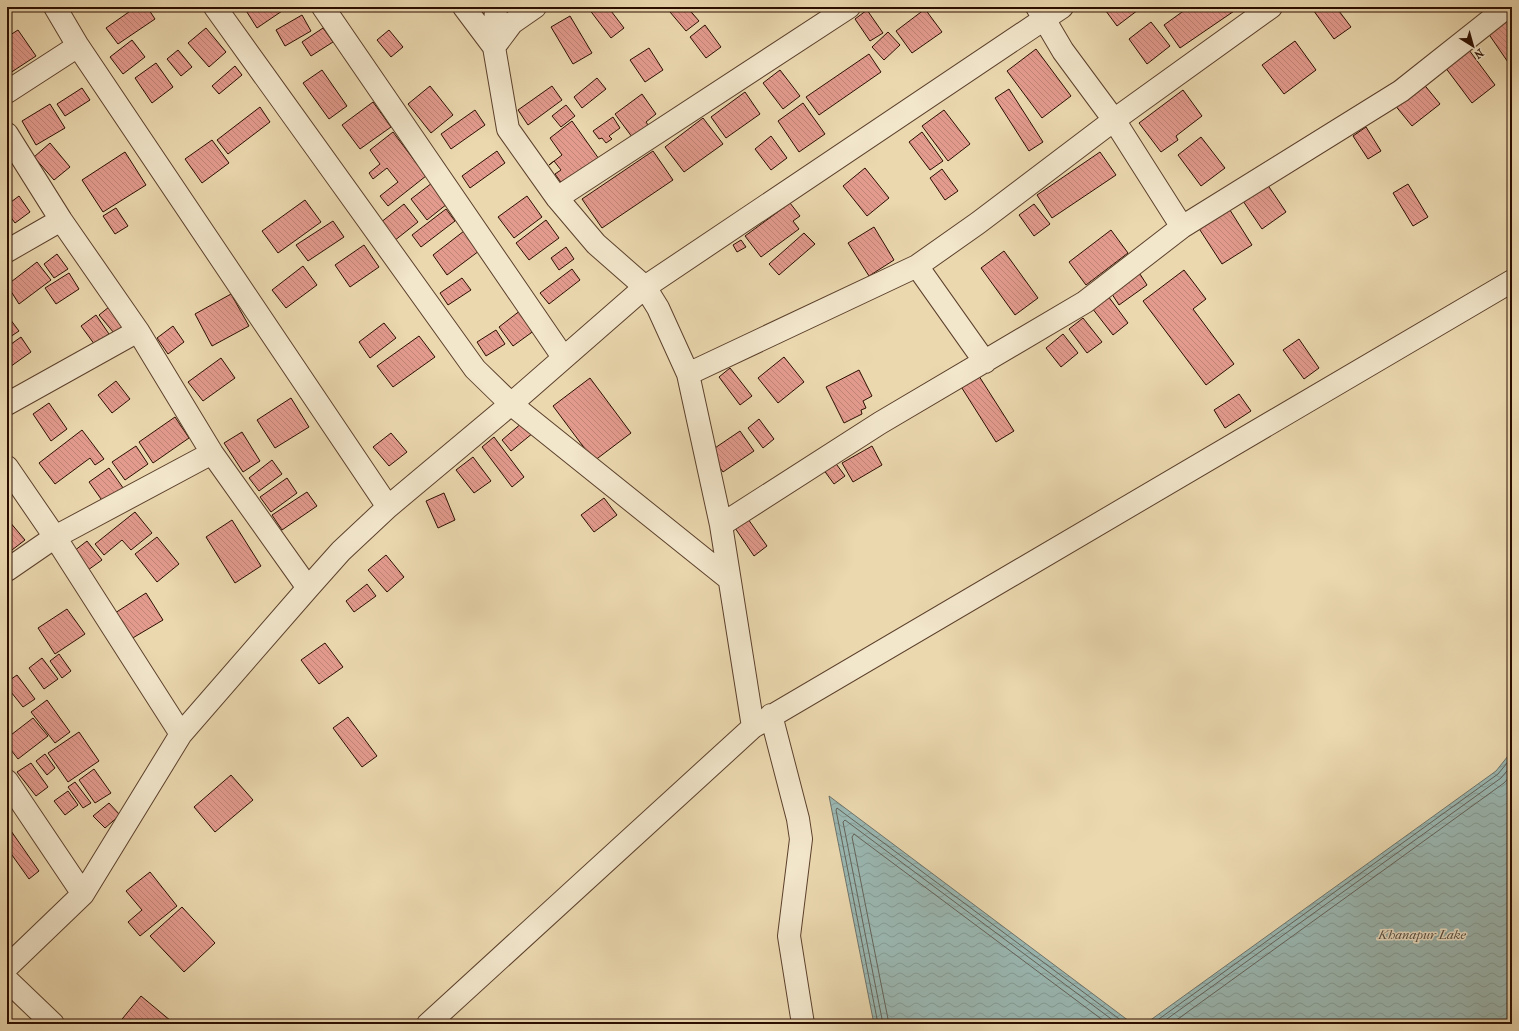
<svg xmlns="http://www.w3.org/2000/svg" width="1519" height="1031" viewBox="0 0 1519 1031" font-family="'IM FELL French Canon',serif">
	<defs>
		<pattern id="water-waves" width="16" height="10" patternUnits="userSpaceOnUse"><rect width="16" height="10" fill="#9ab8b3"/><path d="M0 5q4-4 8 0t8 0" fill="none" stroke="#859d98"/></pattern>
		<pattern id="building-back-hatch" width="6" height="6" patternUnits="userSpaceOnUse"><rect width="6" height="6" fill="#e39b8e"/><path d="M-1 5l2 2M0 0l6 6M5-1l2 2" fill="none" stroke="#c38479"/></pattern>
	</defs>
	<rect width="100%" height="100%" fill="#ebd8af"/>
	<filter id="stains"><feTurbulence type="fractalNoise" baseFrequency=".005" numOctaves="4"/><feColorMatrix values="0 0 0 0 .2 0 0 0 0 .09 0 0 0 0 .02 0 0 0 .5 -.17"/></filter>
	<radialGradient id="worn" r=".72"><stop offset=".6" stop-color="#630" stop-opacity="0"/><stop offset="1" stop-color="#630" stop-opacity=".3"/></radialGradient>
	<path fill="url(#water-waves)" stroke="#6e746b" d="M 1512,751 L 1512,1024 L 1145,1024 L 1496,771 Z
		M 829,796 L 1133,1024 L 874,1024 Z"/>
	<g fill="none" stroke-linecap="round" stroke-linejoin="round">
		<path stroke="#63635a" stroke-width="1" d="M 878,1024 L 836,810 L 837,808 L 1126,1024
			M 883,1024 L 843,822 L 845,820 L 1118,1024
			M 889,1024 L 852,837 L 854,834 L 1108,1024
			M 1152,1024 L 1498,774 L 1512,757
			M 1160,1024 L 1501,778 L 1512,765
			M 1171,1024 L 1504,783 L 1512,774"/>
	</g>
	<path fill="url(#building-back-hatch)" stroke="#2c0e00" d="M 136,7 L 147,7 L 155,19 L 118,44 L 106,28 Z
		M 248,7 L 288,7 L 257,28 L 245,9 Z
		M 592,7 L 608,7 L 624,28 L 611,38 L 589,9 Z
		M 676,7 L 687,7 L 699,21 L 686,31 L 670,12 Z
		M 1103,7 L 1142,7 L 1117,26 Z
		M 1189,7 L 1240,7 L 1180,48 L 1164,25 Z
		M 1311,7 L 1336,7 L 1351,27 L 1334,39 Z
		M 925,9 L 942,32 L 912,53 L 896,31 Z
		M 867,10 L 883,33 L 870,41 L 855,19 Z
		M 302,15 L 311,31 L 285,46 L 276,30 Z
		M 570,16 L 592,53 L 573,64 L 551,27 Z
		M 1512,17 L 1512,68 L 1488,33 Z
		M 1151,22 L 1170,46 L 1147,64 L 1129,39 Z
		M 705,25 L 721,47 L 706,58 L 690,37 Z
		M 206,28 L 226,52 L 209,67 L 188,43 Z
		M 323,28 L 333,42 L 311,56 L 302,42 Z
		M 18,30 L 36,56 L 7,75 L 7,37 Z
		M 389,30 L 403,47 L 391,57 L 377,40 Z
		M 888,32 L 900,45 L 884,60 L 872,47 Z
		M 132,40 L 145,57 L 123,74 L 110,57 Z
		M 1295,41 L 1316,70 L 1284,94 L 1262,65 Z
		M 649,48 L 663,70 L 645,82 L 630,60 Z
		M 1036,49 L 1071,96 L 1042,118 L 1007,71 Z
		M 178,50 L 192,67 L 181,76 L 167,59 Z
		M 1469,50 L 1495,85 L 1472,103 L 1445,67 Z
		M 869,54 L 881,72 L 819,115 L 806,97 Z
		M 156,63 L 173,87 L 152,103 L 135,78 Z
		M 235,66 L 242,75 L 219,94 L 212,86 Z
		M 322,70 L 347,106 L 329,119 L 303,83 Z
		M 780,70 L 800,96 L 783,109 L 763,83 Z
		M 597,78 L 606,89 L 582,108 L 574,97 Z
		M 1422,82 L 1440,104 L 1412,126 L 1394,104 Z
		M 430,86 L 453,115 L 431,133 L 408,104 Z
		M 552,86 L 562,100 L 528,125 L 518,110 Z
		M 82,88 L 90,100 L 65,116 L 57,104 Z
		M 1009,89 L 1043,142 L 1029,151 L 995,98 Z
		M 1183,90 L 1202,116 L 1176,136 L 1178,140 L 1161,152 L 1139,123 Z
		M 745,92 L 760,114 L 726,138 L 711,117 Z
		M 642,94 L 656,114 L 646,122 L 651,129 L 635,141 L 615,114 Z
		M 373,102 L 391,127 L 360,149 L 342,125 Z
		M 803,103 L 825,134 L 799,152 L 778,121 Z
		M 50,104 L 65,128 L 36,145 L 22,121 Z
		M 566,105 L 575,116 L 561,127 L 552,116 Z
		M 260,107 L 270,122 L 228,154 L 217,140 Z
		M 475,110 L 485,125 L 451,149 L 441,134 Z
		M 944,110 L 970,144 L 948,161 L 922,126 Z
		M 613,117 L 620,128 L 609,136 L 612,139 L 606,143 L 602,138 L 599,139 L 593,131 Z
		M 703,118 L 723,144 L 684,172 L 665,147 Z
		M 572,121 L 599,159 L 563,185 L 555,174 L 561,170 L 554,161 L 549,165 L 562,155 L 550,138 Z
		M 1366,127 L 1381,151 L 1368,159 L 1353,136 Z
		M 393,132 L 426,176 L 388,206 L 380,196 L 398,182 L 387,168 L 373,179 L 369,173 L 380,164 L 370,150 Z
		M 922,132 L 943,161 L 930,170 L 909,142 Z
		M 771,136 L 787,158 L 771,170 L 755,149 Z
		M 1201,137 L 1225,168 L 1201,186 L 1178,155 Z
		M 212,140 L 229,163 L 202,183 L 185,159 Z
		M 50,143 L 70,167 L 54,180 L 34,157 Z
		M 497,151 L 505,163 L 470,188 L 462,176 Z
		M 653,151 L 673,180 L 602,228 L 582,199 Z
		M 125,152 L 146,185 L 103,212 L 82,180 Z
		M 1100,152 L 1116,175 L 1052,218 L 1037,195 Z
		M 865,168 L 889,198 L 867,216 L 843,186 Z
		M 942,169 L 958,191 L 945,200 L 930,178 Z
		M 432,183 L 447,204 L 427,220 L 411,199 Z
		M 1267,184 L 1286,212 L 1262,229 L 1243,201 Z
		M 1408,184 L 1428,217 L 1413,226 L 1393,193 Z
		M 19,196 L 30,212 L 15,223 L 7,212 L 7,205 Z
		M 527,196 L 542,217 L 514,238 L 498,217 Z
		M 305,200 L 321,222 L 278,253 L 262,231 Z
		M 790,203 L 800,216 L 793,221 L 799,229 L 761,257 L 745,236 Z
		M 404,204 L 418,222 L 394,241 L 380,223 Z
		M 1034,204 L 1050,224 L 1034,236 L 1019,215 Z
		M 1228,207 L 1252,245 L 1222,264 L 1198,227 Z
		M 116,208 L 128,226 L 115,234 L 103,216 Z
		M 446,209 L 455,221 L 421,247 L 412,235 Z
		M 546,220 L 559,238 L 529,260 L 516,243 Z
		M 333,221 L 344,237 L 308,261 L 296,245 Z
		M 874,227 L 894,260 L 869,276 L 848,243 Z
		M 1111,230 L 1128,253 L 1086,285 L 1069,262 Z
		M 464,231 L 479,251 L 447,275 L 433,255 Z
		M 804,233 L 815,244 L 779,275 L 769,264 Z
		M 741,240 L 746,247 L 737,252 L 733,245 Z
		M 364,245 L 379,267 L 350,287 L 335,265 Z
		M 566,247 L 574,259 L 559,270 L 551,258 Z
		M 1004,251 L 1038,298 L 1015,315 L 981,268 Z
		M 57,254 L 68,269 L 54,278 L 44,264 Z
		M 37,262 L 51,280 L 19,304 L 7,285 Z
		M 303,266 L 317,285 L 286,308 L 272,290 Z
		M 572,269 L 580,280 L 549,304 L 540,293 Z
		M 1184,270 L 1206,299 L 1193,309 L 1234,364 L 1206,385 L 1143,301 Z
		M 1138,271 L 1147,285 L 1119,305 L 1110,291 Z
		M 69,273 L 79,289 L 56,304 L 45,288 Z
		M 462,278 L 471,290 L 448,305 L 440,293 Z
		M 231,294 L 249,326 L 212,346 L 195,314 Z
		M 1108,296 L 1128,323 L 1113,335 L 1092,308 Z
		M 109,307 L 124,325 L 114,333 L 99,315 Z
		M 521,310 L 535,330 L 513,346 L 499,327 Z
		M 7,315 L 19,331 L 7,339 Z
		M 96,315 L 109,334 L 95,345 L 81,326 Z
		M 1083,318 L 1102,342 L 1087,353 L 1069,329 Z
		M 384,323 L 396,338 L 370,358 L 359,342 Z
		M 173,326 L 184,342 L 168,354 L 157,338 Z
		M 496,330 L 505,344 L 486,356 L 477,342 Z
		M 1063,334 L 1078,353 L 1061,367 L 1046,348 Z
		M 419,336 L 435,357 L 393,387 L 377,366 Z
		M 21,337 L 31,352 L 7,369 L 7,347 Z
		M 1299,339 L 1319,368 L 1304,379 L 1283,350 Z
		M 784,357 L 804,382 L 778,403 L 758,378 Z
		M 221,358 L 235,378 L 203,401 L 188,382 Z
		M 730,368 L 752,396 L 740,405 L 719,377 Z
		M 859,370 L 872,396 L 863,401 L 866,408 L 861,410 L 862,414 L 844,423 L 826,387 Z
		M 977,373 L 1014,431 L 996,442 L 960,385 Z
		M 590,378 L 631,433 L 594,461 L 553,406 Z
		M 116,381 L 130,399 L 112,413 L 98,395 Z
		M 1239,394 L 1251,411 L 1225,428 L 1214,410 Z
		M 291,398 L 309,427 L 275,448 L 257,420 Z
		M 49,403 L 67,429 L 51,441 L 33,414 Z
		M 175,417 L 189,438 L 153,463 L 139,442 Z
		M 759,419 L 774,439 L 763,448 L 748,428 Z
		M 523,422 L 533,433 L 511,451 L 502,440 Z
		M 82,430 L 104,459 L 95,465 L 90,458 L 55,484 L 39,463 Z
		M 740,431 L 754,451 L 723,472 L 709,452 Z
		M 242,432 L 260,461 L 243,472 L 224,443 Z
		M 391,433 L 407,452 L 389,466 L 373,447 Z
		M 494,437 L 524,477 L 512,487 L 482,447 Z
		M 136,446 L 148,464 L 125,480 L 112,462 Z
		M 872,446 L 882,465 L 853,482 L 842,463 Z
		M 473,457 L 491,481 L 474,493 L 456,470 Z
		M 272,460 L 282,474 L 259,491 L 249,478 Z
		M 834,461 L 845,476 L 834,484 L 823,469 Z
		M 109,468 L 126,492 L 106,506 L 89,482 Z
		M 287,478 L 297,493 L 271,512 L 260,497 Z
		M 307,492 L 317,506 L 282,530 L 272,515 Z
		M 444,493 L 455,520 L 438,528 L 426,501 Z
		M 604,498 L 617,515 L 594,532 L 581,515 Z
		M 135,512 L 152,533 L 131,550 L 122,540 L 104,555 L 95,544 Z
		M 748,519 L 767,546 L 754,556 L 735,528 Z
		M 232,520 L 261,566 L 235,583 L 206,537 Z
		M 9,521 L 25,540 L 12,550 L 7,545 L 7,523 Z
		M 157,537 L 179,564 L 157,582 L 135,554 Z
		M 87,541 L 102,560 L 88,570 L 74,551 Z
		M 386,555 L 404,577 L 387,592 L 368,570 Z
		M 367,584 L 376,596 L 354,612 L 346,601 Z
		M 146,593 L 163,620 L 131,639 L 115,613 Z
		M 67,609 L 85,634 L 55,654 L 38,628 Z
		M 325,643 L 343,667 L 319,684 L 301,660 Z
		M 59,654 L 71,671 L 62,678 L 50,661 Z
		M 42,658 L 58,679 L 44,689 L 29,668 Z
		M 17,675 L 35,699 L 23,707 L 7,687 L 7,682 Z
		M 47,700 L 70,732 L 55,743 L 31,712 Z
		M 348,717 L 377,756 L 362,767 L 333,728 Z
		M 33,718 L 48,736 L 18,759 L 7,745 L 7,738 Z
		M 79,732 L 99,761 L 68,782 L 48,753 Z
		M 45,754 L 55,768 L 47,775 L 36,761 Z
		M 31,763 L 48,787 L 36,796 L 17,772 Z
		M 94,769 L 111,793 L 95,803 L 79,780 Z
		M 231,775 L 253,800 L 215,832 L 194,807 Z
		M 75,782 L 91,803 L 83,808 L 68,787 Z
		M 68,791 L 78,805 L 65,815 L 54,801 Z
		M 109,803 L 120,815 L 105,828 L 93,816 Z
		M 9,828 L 39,871 L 29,879 L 7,848 L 7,829 Z
		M 150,872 L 177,906 L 140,936 L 128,922 L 142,910 L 126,891 Z
		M 182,907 L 215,943 L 184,972 L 150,936 Z
		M 141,996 L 171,1021 L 169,1024 L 118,1024 Z"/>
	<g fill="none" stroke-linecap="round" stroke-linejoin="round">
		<g stroke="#5c402c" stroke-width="24">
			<path id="minor" d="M 215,7 L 475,369 L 511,404 L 729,579
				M 323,7 L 563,357
				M 464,7 L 494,47 L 508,129 L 557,198 L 596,244 L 645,287 L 658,308 L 688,374 L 721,525 L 753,727 L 1512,281
				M 496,7 L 494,47 L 512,23 L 535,7
				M 1037,7 L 1063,51 L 1114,120 L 1182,227
				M 78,46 L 388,507
				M 7,92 L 78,46 L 55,7
				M 7,134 L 61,220 L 138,331 L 212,453 L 308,588
				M 557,198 L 849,7
				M 7,251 L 61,220
				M 917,266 L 985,362
				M 688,374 L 917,266 L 978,223 L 1114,120 L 1271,7
				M 7,404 L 138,331
				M 7,467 L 55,537 L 181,734
				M 721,525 L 880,423 L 1085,302 L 1182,227 L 1401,91 L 1507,7
				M 7,570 L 55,537 L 212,453
				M 771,715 L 798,819 L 801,839 L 789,936 L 803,1024
				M 7,781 L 83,894
				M 7,967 L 83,894 L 181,734 L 308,588 L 341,551 L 388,507 L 511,404 L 645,287 L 1062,7
				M 7,980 L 53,1024
				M 428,1024 L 753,727"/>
		</g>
		<use href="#minor" stroke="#f2e6cb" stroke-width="22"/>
	</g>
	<g text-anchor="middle" stroke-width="3" stroke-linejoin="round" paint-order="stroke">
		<g font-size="13" font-style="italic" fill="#524a3f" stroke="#f2e6cb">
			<text x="1422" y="939">Khanapur Lake</text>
		</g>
	</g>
	<rect width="1519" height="1031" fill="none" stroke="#ebd8af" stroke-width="24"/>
	<rect x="8" y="8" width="1503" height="1015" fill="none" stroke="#2c0e00" stroke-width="2"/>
	<rect x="12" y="12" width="1495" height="1007" fill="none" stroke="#2c0e00"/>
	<g transform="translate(1473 46) rotate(143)" stroke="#f2e6cb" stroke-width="3" paint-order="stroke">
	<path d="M0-3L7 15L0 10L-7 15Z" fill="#2c0e00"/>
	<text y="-6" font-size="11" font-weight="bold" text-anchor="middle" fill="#2c0e00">N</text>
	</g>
	<rect width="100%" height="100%" filter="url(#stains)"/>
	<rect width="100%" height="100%" fill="url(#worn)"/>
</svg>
